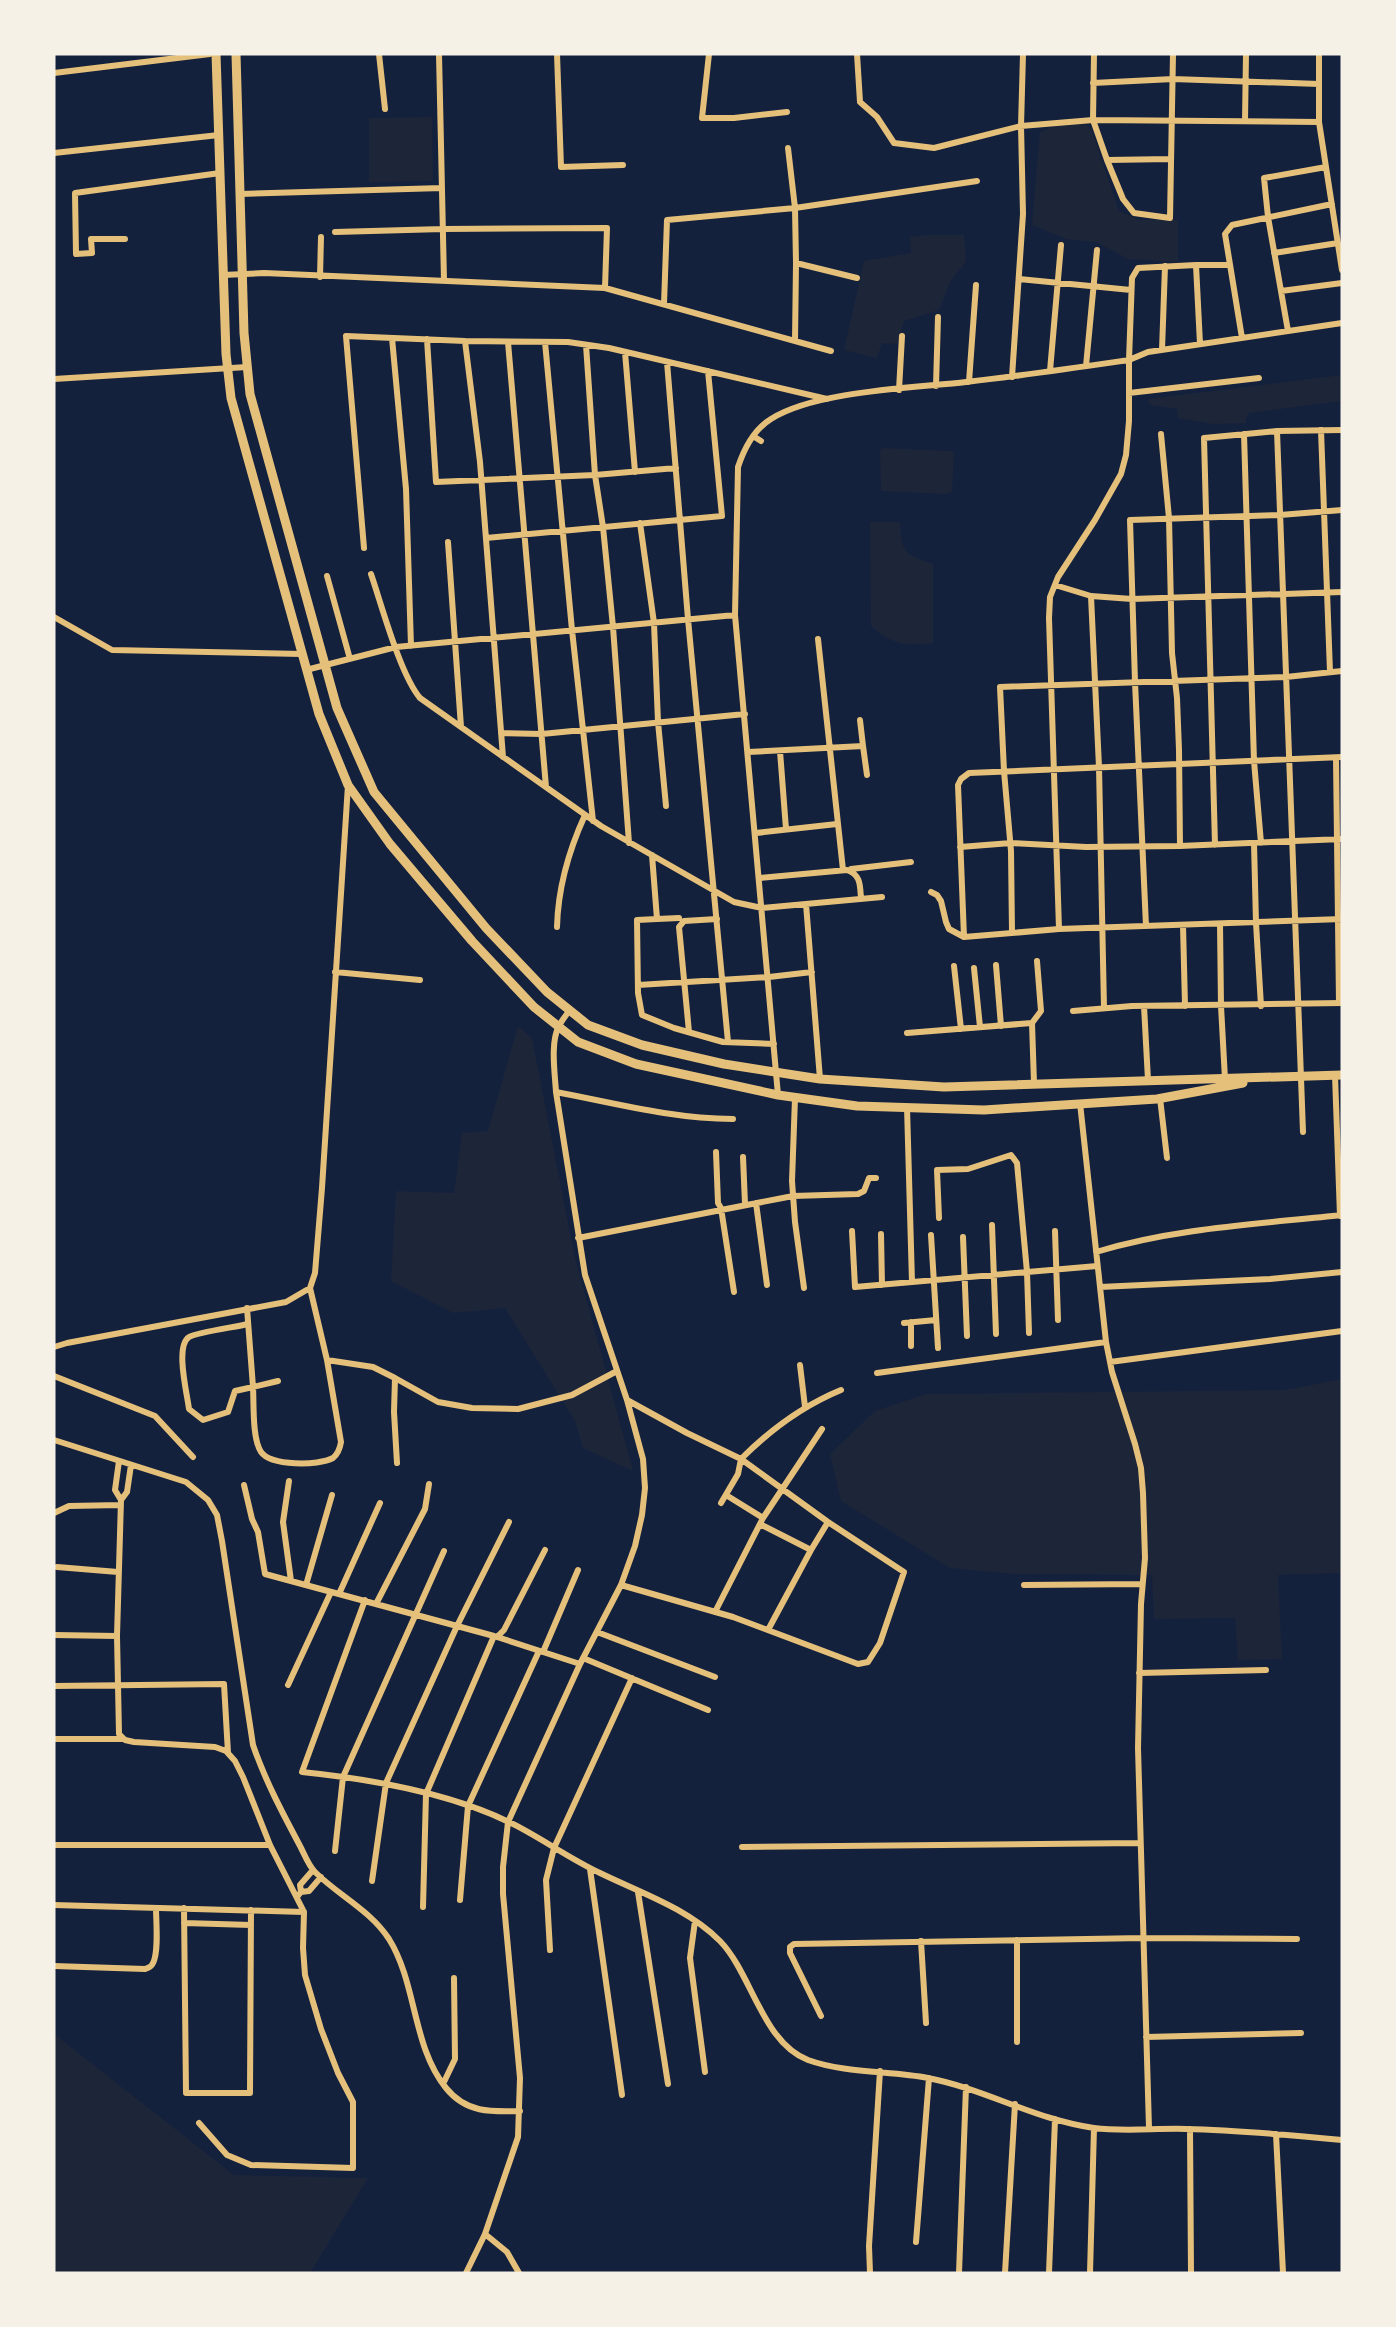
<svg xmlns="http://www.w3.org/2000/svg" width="1396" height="2327" viewBox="0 0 1396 2327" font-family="Montserrat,sans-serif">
	<rect width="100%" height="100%" fill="#14213d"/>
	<path fill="#1d2539" d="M 432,117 L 433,181 L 369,182 L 369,118 Z
		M 1079,124 L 1087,125 L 1092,131 L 1119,211 L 1139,220 L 1178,220 L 1178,262 L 1128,259 L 1096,242 L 1066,239 L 1032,225 L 1040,132 L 1058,125 Z
		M 927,235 L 964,235 L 966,261 L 950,282 L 939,310 L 904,321 L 897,344 L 882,343 L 877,358 L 844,350 L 864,261 L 911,253 L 910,237 Z
		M 1342,375 L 1342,401 L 1249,413 L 1246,418 L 1246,423 L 1212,424 L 1178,418 L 1177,409 L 1150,405 L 1148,399 Z
		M 883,448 L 950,451 L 954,453 L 952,492 L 945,494 L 881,491 L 880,451 Z
		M 870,522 L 900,522 C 901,552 904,554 933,564 L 933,643 C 904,646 893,645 871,626 Z
		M 518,1026 L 532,1038 L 574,1254 L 633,1471 L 583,1448 L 575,1421 L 505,1308 L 453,1313 L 391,1281 L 396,1191 L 454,1193 L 462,1133 L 488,1131 Z
		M 1342,1379 L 1342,1573 L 1278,1575 L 1282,1659 L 1238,1660 L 1235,1618 L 1154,1619 L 1152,1575 L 1014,1574 L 950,1568 L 841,1501 L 830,1454 L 875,1411 L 926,1394 L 1285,1390 Z
		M 54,2034 L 234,2175 L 368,2178 L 310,2273 L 54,2273 Z"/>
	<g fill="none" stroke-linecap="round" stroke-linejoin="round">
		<path stroke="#e5c07b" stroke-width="6" d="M 379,54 L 385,109
			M 439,54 L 444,281
			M 557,54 L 561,167 L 623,165
			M 709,54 L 702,118 L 734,118 L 787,112
			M 857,54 L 860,102 L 877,117 L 894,143 L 934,148 L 1021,126 L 1093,120 L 1319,122
			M 1094,54 L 1093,120 L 1107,160 L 1171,159
			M 1319,54 L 1319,122 L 1342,270
			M 54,73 L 210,54
			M 1093,83 L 1173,79 L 1319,84
			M 1245,121 L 1246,54
			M 54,153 L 219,135
			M 1107,160 L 1123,199 L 1134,213 L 1170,218 L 1173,54
			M 240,194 L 442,188
			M 335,232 L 443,229 L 607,228 L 605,288
			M 125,239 L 91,239 L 92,253 L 76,254 L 75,193 L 220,173
			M 1274,253 L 1338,243
			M 796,263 L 857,278
			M 1196,265 L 1138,268 L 1132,278 L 1129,360 L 1148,352 L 1342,323
			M 223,275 L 264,273 L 605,288 L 831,351
			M 320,277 L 321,237
			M 1019,279 L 1131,290
			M 1281,291 L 1342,283
			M 664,304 L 667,220 L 795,208 L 788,148
			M 1288,331 L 1268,217 L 1264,178 L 1326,167
			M 392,338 L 406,489 L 411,646
			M 1242,338 L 1225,234 L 1232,225 L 1332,204
			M 427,339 L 436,482 L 595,475 L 676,468
			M 465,341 L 480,462 L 503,757
			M 795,341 L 796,263 L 795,208 L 977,181
			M 508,342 L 546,787
			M 545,342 L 572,630 L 593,821
			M 1200,344 L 1196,265 L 1230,265
			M 586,345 L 595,475 L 603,527 L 613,627 L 629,843
			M 1162,350 L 1165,266
			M 625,352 L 635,472
			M 667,362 L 688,619 L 728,1042
			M 1086,366 L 1097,250
			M 1050,371 L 1061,245
			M 1012,377 L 1023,214 L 1021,126 L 1023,54
			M 54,379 L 247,367
			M 969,382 L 976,285
			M 936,386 L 938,317
			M 899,390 L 902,336
			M 1129,393 L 1259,378
			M 1321,430 L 1330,672
			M 1277,431 L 1303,1132
			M 1161,434 L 1169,518 L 1172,653 L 1177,698 L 1179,750 L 1180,846
			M 1244,434 L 1254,761 L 1261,843
			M 753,436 L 761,441
			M 640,523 L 654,623 L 658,722 L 666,806
			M 486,538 L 722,516 L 708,371
			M 448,542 L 461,727
			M 364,548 L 346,336 L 465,341 L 568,342 L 609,348 L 827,399
			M 371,574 C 382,606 400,674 420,698 L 601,826 L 734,902 L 762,908 L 882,897
			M 327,576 L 350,659
			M 1055,585 L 1091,596 L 1132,599 L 1342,592
			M 1091,596 L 1099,767 L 1104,1008
			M 54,617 L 112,650 L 302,654
			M 818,639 L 843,870
			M 306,670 L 396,647 L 735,615
			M 860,720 L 863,746
			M 501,733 L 542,734 L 745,714
			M 780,751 L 786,829
			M 748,752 L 863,746 L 867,775
			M 1336,758 L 1339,1003
			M 756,833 L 837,824
			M 1254,843 L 1256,923 L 1261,1006
			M 1215,845 L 1204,438 L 1277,431 L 1342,430
			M 960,847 L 1011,843 L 1086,847 L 1180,846 L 1342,839
			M 652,855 L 657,919 L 637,920 L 638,993 L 642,1015 L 674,1028 L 723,1042 L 774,1044
			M 851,869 L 911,862
			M 760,878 L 847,870 C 861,875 860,885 861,899
			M 931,892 L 937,895 L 941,901 L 946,922 L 949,929 L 964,937 L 1059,929
			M 806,904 L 820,1079
			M 657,919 L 679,918
			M 1220,924 L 1221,1006 L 1225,1079
			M 1183,925 L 1185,1006
			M 1146,926 L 1135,682 L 1130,520 L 1280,515 L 1342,510
			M 557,927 C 558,888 569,850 585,815
			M 1012,932 L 1011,851 L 1004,771 L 1000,687 L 1286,677 L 1342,671
			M 964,937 L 958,785 L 961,779 L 969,773 L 1342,757
			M 996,965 L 1001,1026
			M 954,966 L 961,1029
			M 974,968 L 980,1027
			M 335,972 L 420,980
			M 638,985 L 769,977 L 812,972
			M 1144,1006 L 1148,1080
			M 1073,1011 L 1132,1006 L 1342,1003
			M 1032,1023 L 1041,1011 L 1037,961
			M 689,1032 L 679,927 L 684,921 L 717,919
			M 907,1033 L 1032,1023 L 1034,1083
			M 1335,1075 L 1340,1216
			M 556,1092 C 614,1103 673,1119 733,1119
			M 778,1095 L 735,615 L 738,467 C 744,449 753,430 771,419 C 815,391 913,388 966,382 C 1020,376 1074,368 1129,360 L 1129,421 L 1126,455 L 1121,474 L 1095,520 L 1058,577 L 1050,597 L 1049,618 L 1059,929 L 1342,919
			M 795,1098 L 792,1181 L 795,1222 L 804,1288
			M 1160,1098 L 1167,1158
			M 1080,1103 L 1106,1342 L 1112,1372 L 1135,1444 L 1141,1468 L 1143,1493 L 1145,1558 L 1141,1604 L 1138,1748 L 1149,2128
			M 907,1107 L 912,1282
			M 716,1152 L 718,1203 L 721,1208 L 734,1292
			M 743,1157 L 745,1204
			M 756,1203 L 767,1285
			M 939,1218 L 937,1170 L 968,1169 L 1011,1155 L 1017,1163 L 1027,1272 L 1029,1333
			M 992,1225 L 996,1334
			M 852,1231 L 855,1287 L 1097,1266
			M 1055,1231 L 1058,1320
			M 881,1234 L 882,1285
			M 931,1235 L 938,1348
			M 963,1237 L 967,1336
			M 578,1238 L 793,1196 L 858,1194 L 864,1191 L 869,1178 L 876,1178
			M 1096,1252 C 1175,1228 1260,1224 1342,1215
			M 1100,1287 L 1270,1279 L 1342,1272
			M 247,1308 L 253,1387 L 278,1381
			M 911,1322 L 911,1346
			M 904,1323 L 936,1320
			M 248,1324 C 236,1327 198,1332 189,1337 C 175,1346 187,1393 189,1409 L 203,1420 L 228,1412 L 235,1391 L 253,1387 C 254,1404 252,1438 261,1452 C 271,1466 318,1466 333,1458 C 338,1454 340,1448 341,1442 L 327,1360 L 310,1288
			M 54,1347 L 67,1343 L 286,1302 L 310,1288 L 315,1273 L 322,1188 L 348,785
			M 327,1360 L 373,1367 L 395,1378 L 394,1412 L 397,1463
			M 1110,1362 L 1342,1331
			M 800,1365 L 805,1407
			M 877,1373 L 1106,1342
			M 54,1376 L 155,1416 L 193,1457
			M 395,1378 L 438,1402 L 472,1408 L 518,1409 L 572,1395 L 617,1371
			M 627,1400 L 687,1433 L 741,1459 C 771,1429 802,1406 841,1390
			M 54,1440 L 186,1482 L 208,1500 L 217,1515 L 222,1541 L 253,1745 C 265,1780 282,1812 299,1844 C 304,1853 308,1865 315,1872 C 339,1896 370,1910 389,1939 C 417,1984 412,2046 446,2088 C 466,2113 491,2112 520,2111
			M 119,1461 L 115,1490 L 121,1500
			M 131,1465 L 127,1492 L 121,1500 L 117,1636 L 119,1734 L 125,1740 L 134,1742 L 215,1747 L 226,1751 L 235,1761 L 243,1777 L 270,1845 L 304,1912 L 303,1948 L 305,1975 L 321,2029 L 338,2073 L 353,2102 L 353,2168 L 251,2165 L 227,2155 L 199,2123
			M 289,1481 L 283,1522 L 291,1581
			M 244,1485 L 252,1519 L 258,1532 L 265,1574 L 494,1636 L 580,1664
			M 726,1495 L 763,1518 L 822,1429
			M 54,1513 L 69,1506 L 121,1505
			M 760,1524 L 811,1550 L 828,1522
			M 57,1567 L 118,1572
			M 306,1585 L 332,1495
			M 621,1585 L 733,1617 L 858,1664 L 868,1662 L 880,1643 L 904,1572 L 828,1522 L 741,1459 L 738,1474 L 721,1503
			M 1024,1585 L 1142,1584
			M 339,1594 L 380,1503
			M 365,1600 L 302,1772 C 370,1779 447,1792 509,1822 C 540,1837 568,1858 600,1873 C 641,1893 687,1908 720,1941 C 752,1974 762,2042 808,2060 C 844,2073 890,2071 928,2078 C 985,2089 1036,2120 1094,2128 C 1124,2132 1156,2128 1186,2129 C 1238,2130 1290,2135 1342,2140
			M 376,1604 L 425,1509 L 429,1484
			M 715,1612 L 763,1518
			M 768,1630 L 811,1550
			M 597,1632 L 715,1677
			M 54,1635 L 117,1636
			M 497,1637 L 504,1630 L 545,1550
			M 543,1652 L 578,1570
			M 583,1658 L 708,1710
			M 1139,1673 L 1266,1670
			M 288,1685 L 331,1592
			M 54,1686 L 224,1684 L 228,1753
			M 54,1739 L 124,1739
			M 54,1845 L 270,1845
			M 742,1847 L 1140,1843
			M 335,1851 L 343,1777 L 444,1551
			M 590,1869 L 622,2095
			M 372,1881 L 386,1783 L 457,1626 L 509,1522
			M 301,1892 L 300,1885 L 313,1870
			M 638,1892 L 668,2084
			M 297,1897 L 301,1892 L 309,1891 L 321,1877
			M 460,1900 L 468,1806 L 539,1651
			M 54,1905 L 304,1912
			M 423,1907 L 426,1794 L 494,1636
			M 184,1908 L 186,2093 L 250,2093 L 251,1910
			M 695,1921 L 690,1958 L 705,2072
			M 184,1923 L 251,1925
			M 921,1941 L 926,2023
			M 550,1950 L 546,1880 L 554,1848 L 632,1678
			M 54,1966 L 145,1969 C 149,1967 151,1968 153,1963 C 159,1952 156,1921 156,1908
			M 821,2016 L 790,1953 L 790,1947 L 794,1944 L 1143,1938 L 1297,1939
			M 1146,2037 L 1301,2033
			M 1017,2042 L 1017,1940
			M 443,2084 L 455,2059 L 454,1978
			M 1190,2129 L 1191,2273
			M 1276,2134 L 1283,2273
			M 485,2234 L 507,2252 L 519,2273
			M 916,2242 L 929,2078
			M 466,2273 L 485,2234 L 518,2137 L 520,2078 L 503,1894 L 503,1867 L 508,1822 L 580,1664 L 621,1585 L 635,1546 L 642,1515 L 645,1488 L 643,1459 L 627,1400 L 585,1275 L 556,1092 C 555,1074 550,1042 559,1026 C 562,1020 566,1015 570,1010
			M 870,2273 L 869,2246 L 880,2071
			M 959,2273 L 966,2087
			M 1005,2273 L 1015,2104
			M 1049,2273 L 1055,2119
			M 1090,2273 L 1094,2128"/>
		<path stroke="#e5c07b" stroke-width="9" d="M 216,54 L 226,354 L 231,398 L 319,714 L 348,785 L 390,844 L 472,941 L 534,1007 L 578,1042 L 636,1064 L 778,1095 L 857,1106 L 984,1110 L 1157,1099 L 1243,1083
			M 236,54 L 244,333 L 250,394 L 337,708 L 374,792 L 486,928 L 547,992 L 588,1025 L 642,1045 L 724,1064 L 820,1079 L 944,1087 L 1342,1075"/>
	</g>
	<rect width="1396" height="2327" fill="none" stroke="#f6f1e7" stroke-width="111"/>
</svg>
